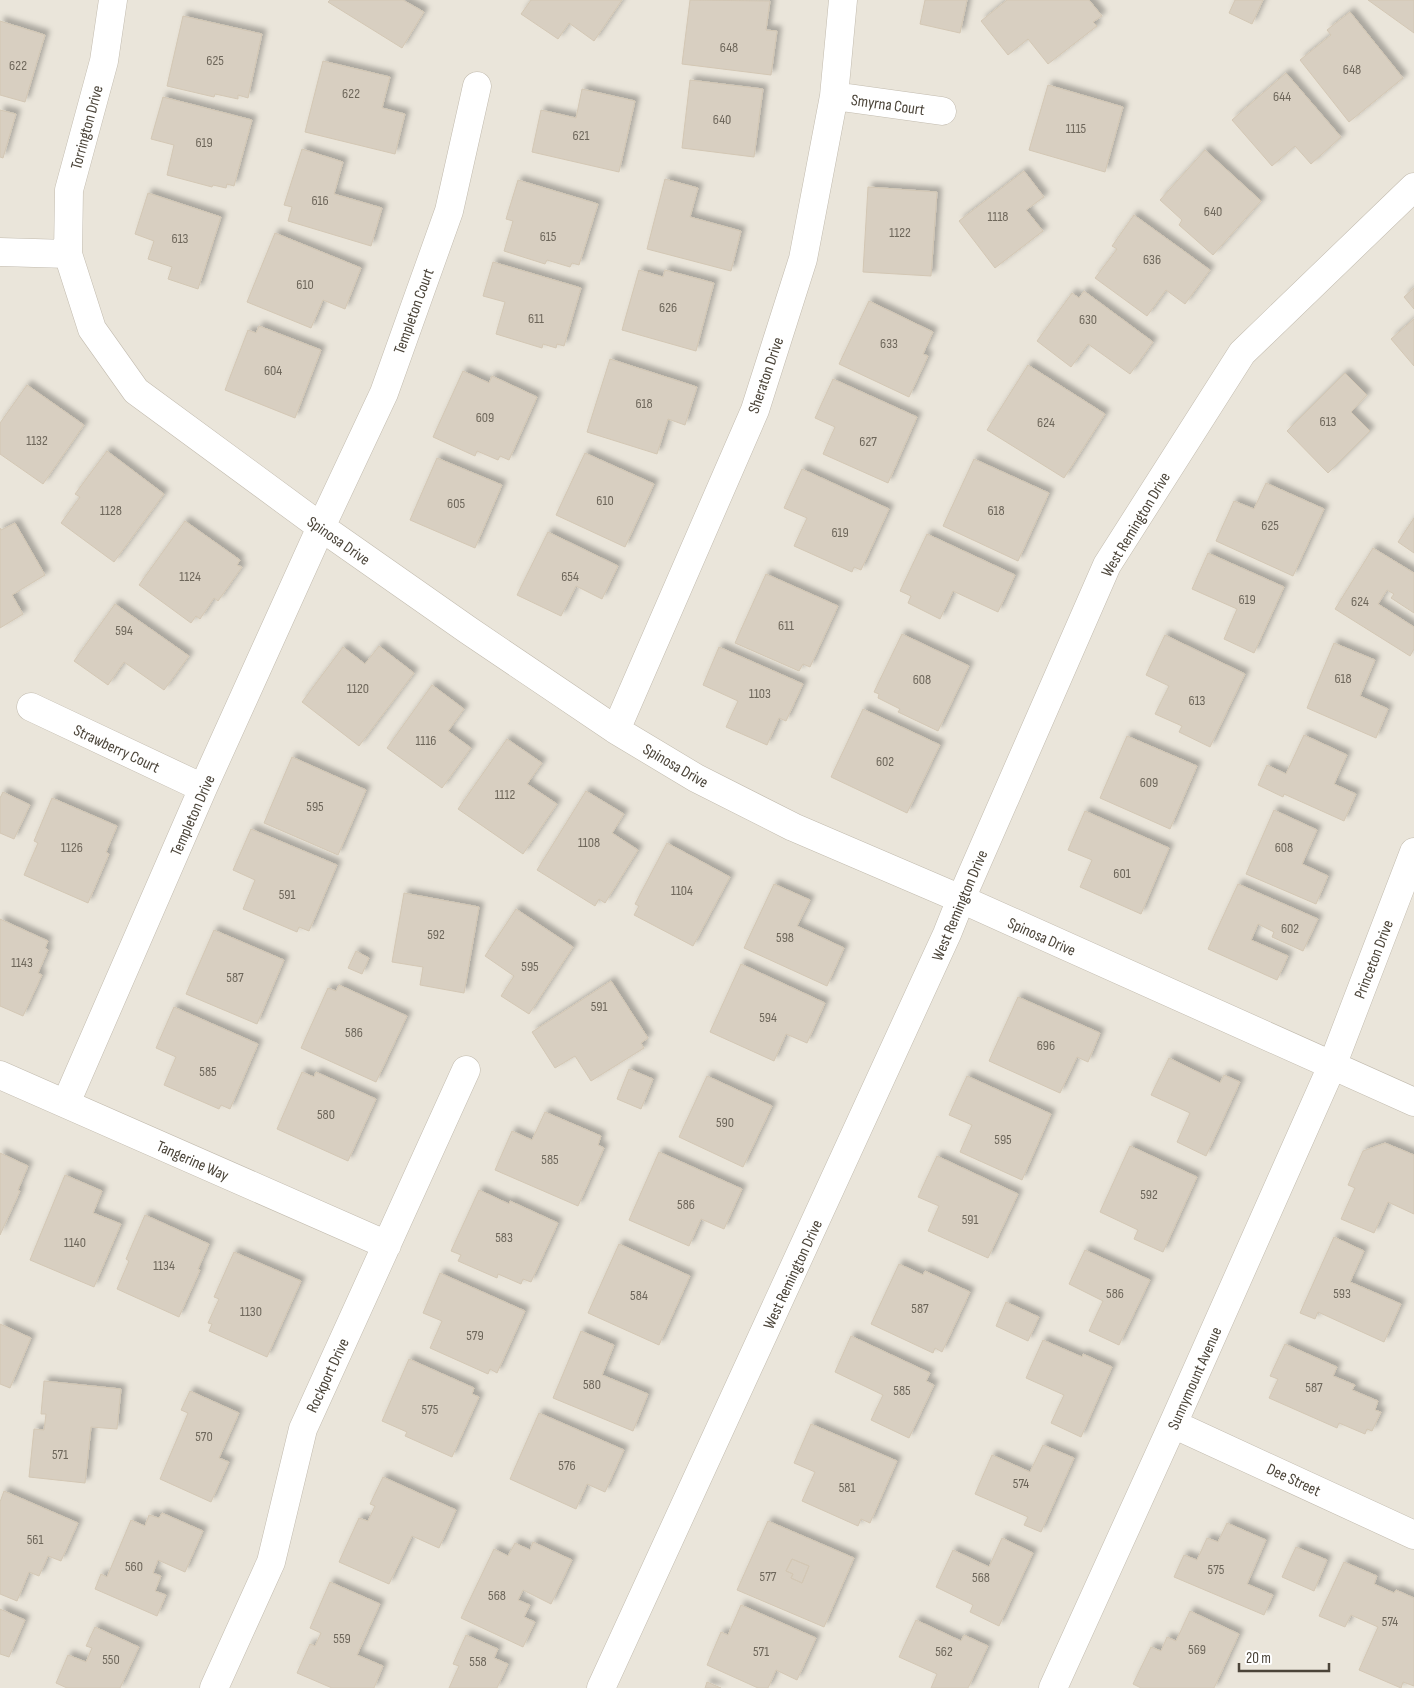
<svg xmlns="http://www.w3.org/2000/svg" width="1414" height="1688" viewBox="0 0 1414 1688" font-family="'Sofia Sans Condensed',sans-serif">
	<defs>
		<filter id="shadow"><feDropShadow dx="4.5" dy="-4.5" stdDeviation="2.5" flood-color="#0004"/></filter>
	</defs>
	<rect width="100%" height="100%" fill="#f6f3ec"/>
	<path fill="#eae5da" d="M 0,0 L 1414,0 L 1414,1688 L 0,1688 Z"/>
	<path fill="#d8cfc1" stroke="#d3c7b4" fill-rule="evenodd" filter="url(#shadow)" d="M 330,0 L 403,0 L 424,12 L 402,48 L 328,2 Z
		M 531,0 L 622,0 L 594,41 L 569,23 L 558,39 L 521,14 Z
		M 690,0 L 770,1 L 766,30 L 777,31 L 771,75 L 682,64 Z
		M 925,0 L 967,0 L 960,33 L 920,24 Z
		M 1007,0 L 1089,0 L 1102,16 L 1093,22 L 1097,26 L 1048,64 L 1028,39 L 1008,55 L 981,21 Z
		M 1235,0 L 1263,0 L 1252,24 L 1229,13 Z
		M 1368,0 L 1414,0 L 1414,33 Z
		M 1350,12 L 1403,78 L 1349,122 L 1300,60 L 1331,35 L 1327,30 Z
		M 183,16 L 262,34 L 248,98 L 238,95 L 238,99 L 215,94 L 214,97 L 167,86 Z
		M 0,21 L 45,35 L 25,102 L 0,95 Z
		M 323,61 L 390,77 L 382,108 L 405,114 L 395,154 L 305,132 Z
		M 1286,73 L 1341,137 L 1311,164 L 1295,146 L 1272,166 L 1232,120 Z
		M 690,80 L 763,89 L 754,157 L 682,148 Z
		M 1048,85 L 1123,107 L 1105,172 L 1029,150 Z
		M 582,89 L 635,101 L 619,172 L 532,152 L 541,110 L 576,118 Z
		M 163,97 L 252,120 L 234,186 L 227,184 L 226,188 L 213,185 L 212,187 L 167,175 L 174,145 L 151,139 Z
		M 0,110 L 16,114 L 3,158 L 0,157 Z
		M 302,149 L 343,162 L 334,194 L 382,208 L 371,246 L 288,221 L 292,207 L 284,205 Z
		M 1205,150 L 1261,201 L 1213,255 L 1179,225 L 1182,220 L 1160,200 Z
		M 1024,171 L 1044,197 L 1026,210 L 1043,231 L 995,268 L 959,221 Z
		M 665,179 L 698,188 L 690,217 L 741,231 L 731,271 L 647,249 Z
		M 518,180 L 598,204 L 579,265 L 572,263 L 570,267 L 547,260 L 545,264 L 504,251 L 513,221 L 506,219 Z
		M 868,187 L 937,192 L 931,276 L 863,272 Z
		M 148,193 L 221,217 L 198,289 L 168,279 L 172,267 L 148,259 L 154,241 L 135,234 Z
		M 1134,215 L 1210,270 L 1185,304 L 1166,290 L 1147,316 L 1095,278 L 1117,249 L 1112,246 Z
		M 275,233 L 361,268 L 345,309 L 323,300 L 311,328 L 247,302 Z
		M 493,262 L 581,288 L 564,346 L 557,344 L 556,348 L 543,344 L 542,348 L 496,334 L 505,302 L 483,296 Z
		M 639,270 L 663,277 L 665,270 L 714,283 L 696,351 L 622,330 Z
		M 1414,288 L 1414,309 L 1404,297 Z
		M 1084,291 L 1153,342 L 1130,374 L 1088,344 L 1071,367 L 1037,341 L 1072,293 L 1079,298 Z
		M 869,301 L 933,332 L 923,354 L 928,356 L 909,397 L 839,364 Z
		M 1414,319 L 1414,366 L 1391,339 Z
		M 259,326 L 321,350 L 295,418 L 225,390 L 248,330 L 256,333 Z
		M 610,359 L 697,387 L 685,425 L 668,419 L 657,454 L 587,432 Z
		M 1028,365 L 1105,414 L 1064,478 L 987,430 Z
		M 463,371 L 489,383 L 492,376 L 537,397 L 509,460 L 500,456 L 498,460 L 477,451 L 475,456 L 433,437 Z
		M 1345,373 L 1367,395 L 1351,412 L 1370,431 L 1328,473 L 1287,431 Z
		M 833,379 L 917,417 L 888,483 L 823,454 L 835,427 L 815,418 Z
		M 27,385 L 84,425 L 43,484 L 0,454 L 0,423 Z
		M 107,451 L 164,494 L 114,562 L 61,523 L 80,497 L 75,494 Z
		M 585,453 L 654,484 L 625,547 L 556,515 Z
		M 437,458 L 502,485 L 475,548 L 410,520 Z
		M 974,459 L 1049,493 L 1018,561 L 943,526 Z
		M 802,469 L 889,509 L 861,570 L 854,567 L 852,572 L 794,546 L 807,518 L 784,508 Z
		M 1266,483 L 1324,509 L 1293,576 L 1216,541 L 1234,501 L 1254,509 Z
		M 1414,518 L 1414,553 L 1398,542 Z
		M 185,521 L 240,560 L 237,565 L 242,567 L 218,601 L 214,598 L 200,619 L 196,616 L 191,623 L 139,585 Z
		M 15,523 L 45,575 L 12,595 L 23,614 L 0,628 L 0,528 L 1,530 Z
		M 548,532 L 618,566 L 602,599 L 576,586 L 561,616 L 517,595 Z
		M 927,534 L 1015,575 L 998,612 L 953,591 L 940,619 L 908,603 L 911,596 L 900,591 Z
		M 1373,548 L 1414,573 L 1414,613 L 1391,598 L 1394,594 L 1387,590 L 1378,604 L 1414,627 L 1414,649 L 1410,656 L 1335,609 Z
		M 1208,553 L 1284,587 L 1254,653 L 1224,639 L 1237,609 L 1192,589 Z
		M 766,574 L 838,606 L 810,667 L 803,664 L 799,671 L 735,643 Z
		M 115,604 L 189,656 L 164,690 L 124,662 L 108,685 L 74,661 Z
		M 902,634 L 969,666 L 938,731 L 898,712 L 900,709 L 878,698 L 879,694 L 874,692 Z
		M 1165,635 L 1245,674 L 1210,747 L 1179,732 L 1182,726 L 1155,714 L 1169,686 L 1146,675 Z
		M 1334,643 L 1375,660 L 1360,696 L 1388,709 L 1376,738 L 1307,708 Z
		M 379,646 L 414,673 L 359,746 L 302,702 L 343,647 L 365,664 Z
		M 719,647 L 803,684 L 786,721 L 779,718 L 767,745 L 726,727 L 738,701 L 703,685 Z
		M 432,685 L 464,709 L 448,731 L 471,748 L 442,788 L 387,748 Z
		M 863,709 L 940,745 L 907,813 L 831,777 Z
		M 1304,735 L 1347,755 L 1334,784 L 1356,794 L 1344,821 L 1284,794 L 1283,797 L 1258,785 L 1267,765 L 1286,774 Z
		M 1127,736 L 1197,766 L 1170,829 L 1100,798 Z
		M 507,739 L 542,763 L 527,784 L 557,804 L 523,854 L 458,809 Z
		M 292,757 L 366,790 L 338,855 L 264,823 Z
		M 586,791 L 624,814 L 612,833 L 638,850 L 605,903 L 599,899 L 595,906 L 537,870 Z
		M 3,792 L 30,805 L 14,839 L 0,833 L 0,798 Z
		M 52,798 L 117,826 L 106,852 L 109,854 L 88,903 L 24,875 L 38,843 L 34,841 Z
		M 1274,810 L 1317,830 L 1302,864 L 1328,876 L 1316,904 L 1246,874 Z
		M 1085,811 L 1169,848 L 1141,914 L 1080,887 L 1092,860 L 1068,850 Z
		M 251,829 L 337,865 L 309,931 L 299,927 L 297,932 L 243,909 L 255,880 L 233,870 Z
		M 667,843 L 730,877 L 693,946 L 634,915 L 639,906 L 635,904 Z
		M 774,884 L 810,900 L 797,926 L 844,948 L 827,986 L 744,948 Z
		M 1238,884 L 1318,919 L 1303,951 L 1272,937 L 1274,932 L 1258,924 L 1251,940 L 1288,956 L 1277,980 L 1208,949 Z
		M 404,893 L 479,907 L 464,993 L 420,985 L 423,967 L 392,962 Z
		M 516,909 L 573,947 L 529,1014 L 501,996 L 514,976 L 485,956 Z
		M 0,919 L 48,941 L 45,948 L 48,950 L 38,973 L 42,975 L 23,1016 L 0,1006 Z
		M 214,930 L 284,960 L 257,1024 L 186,994 Z
		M 356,951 L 369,958 L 362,974 L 348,968 Z
		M 741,964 L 825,1003 L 807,1043 L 786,1034 L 774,1061 L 710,1032 Z
		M 611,981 L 648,1038 L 641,1043 L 644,1048 L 591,1081 L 575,1056 L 555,1068 L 532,1032 Z
		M 339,985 L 407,1016 L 376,1082 L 301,1048 L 328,988 L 336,991 Z
		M 1018,997 L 1100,1033 L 1088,1062 L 1077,1057 L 1060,1093 L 989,1061 Z
		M 174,1007 L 258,1044 L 230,1109 L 221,1105 L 219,1109 L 164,1085 L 176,1057 L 156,1048 Z
		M 1169,1058 L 1220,1083 L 1224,1075 L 1240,1082 L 1206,1156 L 1177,1142 L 1190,1113 L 1151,1095 Z
		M 629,1069 L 653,1079 L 641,1109 L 617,1099 Z
		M 302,1072 L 314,1077 L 316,1072 L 376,1099 L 348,1161 L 277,1129 Z
		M 707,1076 L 772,1106 L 743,1167 L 679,1137 Z
		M 967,1076 L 1051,1114 L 1022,1180 L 960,1152 L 972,1125 L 949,1115 Z
		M 545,1112 L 601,1136 L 598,1145 L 604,1148 L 578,1206 L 495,1170 L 512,1131 L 532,1140 Z
		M 1385,1143 L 1414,1155 L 1414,1214 L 1388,1202 L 1374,1233 L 1341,1219 L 1355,1188 L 1348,1185 L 1363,1151 Z
		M 1130,1146 L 1197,1177 L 1163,1252 L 1134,1239 L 1138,1230 L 1100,1212 Z
		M 659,1152 L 742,1189 L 724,1229 L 701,1219 L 689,1246 L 629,1220 Z
		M 0,1153 L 28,1166 L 18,1190 L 20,1191 L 0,1235 Z
		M 937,1156 L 1018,1194 L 988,1258 L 928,1231 L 939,1206 L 918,1197 Z
		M 65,1175 L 102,1191 L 93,1213 L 121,1224 L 94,1287 L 30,1260 Z
		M 479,1190 L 509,1204 L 510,1201 L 558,1223 L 531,1282 L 523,1279 L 521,1284 L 498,1274 L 497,1278 L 458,1261 L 461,1255 L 451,1251 Z
		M 145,1215 L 209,1244 L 198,1269 L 200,1270 L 179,1317 L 117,1289 L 129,1261 L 126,1259 Z
		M 1334,1237 L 1364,1251 L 1350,1282 L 1401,1304 L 1384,1342 L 1318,1312 L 1315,1319 L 1300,1313 Z
		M 619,1244 L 690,1276 L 659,1345 L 588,1313 Z
		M 1085,1250 L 1150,1280 L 1119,1345 L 1089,1331 L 1103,1301 L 1069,1284 Z
		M 234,1252 L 301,1281 L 267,1357 L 209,1331 L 212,1324 L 208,1323 L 219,1299 L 214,1297 Z
		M 899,1264 L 923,1275 L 925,1271 L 970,1292 L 942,1352 L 935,1348 L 933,1353 L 871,1324 Z
		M 440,1273 L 525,1311 L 497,1373 L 490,1369 L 488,1374 L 430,1348 L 442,1321 L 423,1313 Z
		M 1006,1302 L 1039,1317 L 1028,1341 L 996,1326 Z
		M 0,1324 L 31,1338 L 10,1388 L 0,1384 Z
		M 581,1331 L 614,1345 L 602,1375 L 648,1394 L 633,1431 L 553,1398 Z
		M 851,1336 L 930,1373 L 926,1381 L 934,1385 L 909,1438 L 871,1420 L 883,1395 L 835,1372 Z
		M 1043,1340 L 1082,1357 L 1083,1354 L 1112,1367 L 1081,1437 L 1051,1423 L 1064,1395 L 1026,1378 Z
		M 1285,1344 L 1337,1367 L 1333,1376 L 1355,1385 L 1352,1390 L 1378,1401 L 1375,1410 L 1381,1412 L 1372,1431 L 1367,1429 L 1365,1434 L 1339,1423 L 1337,1428 L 1269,1398 L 1278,1379 L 1270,1376 Z
		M 409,1359 L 474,1388 L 472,1394 L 479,1397 L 452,1457 L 405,1436 L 407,1432 L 382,1421 Z
		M 44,1381 L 121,1389 L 117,1429 L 91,1427 L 85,1483 L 29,1477 L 34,1429 L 44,1430 L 46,1414 L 41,1414 Z
		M 190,1391 L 239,1413 L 219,1458 L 229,1462 L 211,1502 L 160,1479 L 188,1413 L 181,1410 Z
		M 539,1413 L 624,1450 L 605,1492 L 587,1484 L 576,1509 L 510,1479 Z
		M 811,1424 L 897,1461 L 870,1523 L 861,1519 L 858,1526 L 802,1501 L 815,1472 L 794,1463 Z
		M 1043,1445 L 1074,1458 L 1041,1532 L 1024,1525 L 1028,1517 L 975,1494 L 992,1455 L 1030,1472 Z
		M 383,1477 L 456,1510 L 439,1548 L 412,1536 L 389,1584 L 339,1562 L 359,1518 L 368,1521 L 375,1506 L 370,1504 Z
		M 4,1491 L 78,1523 L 61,1561 L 48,1556 L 39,1576 L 29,1572 L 17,1601 L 0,1594 L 0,1502 Z
		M 162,1513 L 203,1531 L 185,1572 L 158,1560 L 153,1573 L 161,1576 L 155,1591 L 166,1595 L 157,1616 L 95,1589 L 101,1574 L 107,1577 L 131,1520 L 145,1526 L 149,1515 L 159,1518 Z
		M 768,1521 L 854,1558 L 824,1627 L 737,1590 ZM 792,1559 L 809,1566 L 802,1583 L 791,1578 L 793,1574 L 786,1571 Z
		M 1227,1523 L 1266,1540 L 1247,1584 L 1273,1595 L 1264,1615 L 1174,1577 L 1184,1555 L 1197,1560 L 1207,1538 L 1218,1542 Z
		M 1002,1538 L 1033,1553 L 999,1626 L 970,1612 L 973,1605 L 936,1587 L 953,1550 L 989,1567 Z
		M 533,1542 L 572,1560 L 551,1604 L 523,1590 L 518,1600 L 530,1605 L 524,1617 L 535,1622 L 523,1647 L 461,1618 L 494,1549 L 508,1556 L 515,1543 L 530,1550 Z
		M 1296,1547 L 1327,1560 L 1314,1591 L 1282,1577 Z
		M 792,1559 L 809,1566 L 802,1583 L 791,1578 L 793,1574 L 786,1571 Z
		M 1344,1562 L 1377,1576 L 1374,1584 L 1394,1593 L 1396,1590 L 1414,1598 L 1414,1686 L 1403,1682 L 1401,1688 L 1359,1670 L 1378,1627 L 1351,1615 L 1345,1627 L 1319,1616 Z
		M 330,1582 L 380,1604 L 357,1655 L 383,1666 L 374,1688 L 332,1688 L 297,1673 L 310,1644 L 315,1646 L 321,1633 L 310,1628 Z
		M 741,1605 L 816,1638 L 797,1680 L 776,1670 L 768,1688 L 758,1688 L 707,1665 L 721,1632 L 728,1635 Z
		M 0,1609 L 25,1620 L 9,1657 L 0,1654 Z
		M 1190,1611 L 1239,1634 L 1214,1688 L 1141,1688 L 1133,1684 L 1151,1647 L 1161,1651 L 1167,1637 L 1176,1641 Z
		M 916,1620 L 961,1641 L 964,1635 L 988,1646 L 968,1688 L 931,1688 L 937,1674 L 899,1657 Z
		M 95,1627 L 139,1647 L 120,1688 L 67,1688 L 56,1683 L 68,1655 L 86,1662 L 92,1648 L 86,1646 Z
		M 466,1635 L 498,1649 L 494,1658 L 508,1664 L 497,1688 L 449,1688 L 459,1666 L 453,1664 Z
		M 707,1682 L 721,1688 L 705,1688 Z"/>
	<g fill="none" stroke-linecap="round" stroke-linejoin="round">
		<g stroke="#c2bbae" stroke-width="29">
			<path id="minor" d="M 113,0 L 104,61 L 69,190 L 68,254 L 92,329 L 136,391 L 321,527 L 468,630 L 616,730 L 696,778 L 793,827 L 961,899 L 1414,1102
				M 834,96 L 942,111
				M 0,252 L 68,254
				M 31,707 L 203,788
				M 616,730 L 755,410 L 803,259 L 834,96 L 843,0
				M 0,1075 L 387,1245
				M 66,1103 L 203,788 L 321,527 L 384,393 L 449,211 L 477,86
				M 1173,1424 L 1414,1535
				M 214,1688 L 271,1562 L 303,1429 L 466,1070
				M 1053,1688 L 1173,1424 L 1332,1066 L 1414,852"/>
		</g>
		<g stroke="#c2bbae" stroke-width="29">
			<path id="tertiary" d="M 601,1688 L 947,934 L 961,899 L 1107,565 L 1242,353 L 1414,187"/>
		</g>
		<use href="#minor" stroke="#fff" stroke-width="28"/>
		<use href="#tertiary" stroke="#fff" stroke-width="28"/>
	</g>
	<g text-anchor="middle" stroke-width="4" stroke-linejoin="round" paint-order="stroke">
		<g font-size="14" fill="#6e675b">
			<text x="729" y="52">648</text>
			<text x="215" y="65">625</text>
			<text x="18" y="70">622</text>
			<text x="1352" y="74">648</text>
			<text x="351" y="98">622</text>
			<text x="1282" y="101">644</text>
			<text x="722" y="124">640</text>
			<text x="1076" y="133">1115</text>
			<text x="581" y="140">621</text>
			<text x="204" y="147">619</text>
			<text x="320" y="205">616</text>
			<text x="1213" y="216">640</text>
			<text x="998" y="221">1118</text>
			<text x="900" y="237">1122</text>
			<text x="548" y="241">615</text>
			<text x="180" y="243">613</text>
			<text x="1152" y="264">636</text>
			<text x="305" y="289">610</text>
			<text x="668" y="312">626</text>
			<text x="536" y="323">611</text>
			<text x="1088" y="324">630</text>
			<text x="889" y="348">633</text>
			<text x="273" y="375">604</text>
			<text x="644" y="408">618</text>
			<text x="485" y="422">609</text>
			<text x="1328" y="426">613</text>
			<text x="1046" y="427">624</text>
			<text x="37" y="445">1132</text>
			<text x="868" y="446">627</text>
			<text x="605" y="505">610</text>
			<text x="456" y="508">605</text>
			<text x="111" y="515">1128</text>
			<text x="996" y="515">618</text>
			<text x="1270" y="530">625</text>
			<text x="840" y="537">619</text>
			<text x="190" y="581">1124</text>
			<text x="570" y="581">654</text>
			<text x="1247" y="604">619</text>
			<text x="1360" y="606">624</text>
			<text x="786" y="630">611</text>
			<text x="124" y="635">594</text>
			<text x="1343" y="683">618</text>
			<text x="922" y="684">608</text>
			<text x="358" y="693">1120</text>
			<text x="760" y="698">1103</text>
			<text x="1197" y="705">613</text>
			<text x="426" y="745">1116</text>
			<text x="885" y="766">602</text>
			<text x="1149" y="787">609</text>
			<text x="505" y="799">1112</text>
			<text x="315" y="811">595</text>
			<text x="589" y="847">1108</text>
			<text x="72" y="852">1126</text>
			<text x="1284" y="852">608</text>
			<text x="1122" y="878">601</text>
			<text x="682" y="895">1104</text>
			<text x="287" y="899">591</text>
			<text x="1290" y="933">602</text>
			<text x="436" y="939">592</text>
			<text x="785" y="942">598</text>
			<text x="22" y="967">1143</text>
			<text x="530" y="971">595</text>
			<text x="235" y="982">587</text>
			<text x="599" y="1011">591</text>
			<text x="768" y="1022">594</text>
			<text x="354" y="1037">586</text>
			<text x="1046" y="1050">696</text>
			<text x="208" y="1076">585</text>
			<text x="326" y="1119">580</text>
			<text x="725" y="1127">590</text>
			<text x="1003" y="1144">595</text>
			<text x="550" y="1164">585</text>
			<text x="1149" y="1199">592</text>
			<text x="686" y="1209">586</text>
			<text x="970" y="1224">591</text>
			<text x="504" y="1242">583</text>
			<text x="75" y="1247">1140</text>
			<text x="164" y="1270">1134</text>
			<text x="1115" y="1298">586</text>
			<text x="1342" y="1298">593</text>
			<text x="639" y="1300">584</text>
			<text x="920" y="1313">587</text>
			<text x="251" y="1316">1130</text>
			<text x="475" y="1340">579</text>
			<text x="592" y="1389">580</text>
			<text x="1314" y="1392">587</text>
			<text x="902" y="1395">585</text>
			<text x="430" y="1414">575</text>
			<text x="204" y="1441">570</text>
			<text x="60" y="1459">571</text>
			<text x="567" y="1470">576</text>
			<text x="1021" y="1488">574</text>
			<text x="847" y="1492">581</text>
			<text x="35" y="1544">561</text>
			<text x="134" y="1571">560</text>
			<text x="1216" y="1574">575</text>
			<text x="768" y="1581">577</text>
			<text x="981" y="1582">568</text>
			<text x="497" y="1600">568</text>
			<text x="1390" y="1626">574</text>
			<text x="342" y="1643">559</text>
			<text x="1197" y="1654">569</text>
			<text x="761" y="1656">571</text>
			<text x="944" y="1656">562</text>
			<text x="111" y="1664">550</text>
			<text x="478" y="1666">558</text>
		</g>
		<g font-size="16" fill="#4b4439" stroke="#fff">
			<text transform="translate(888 104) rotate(8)" y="6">Smyrna Court</text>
			<text transform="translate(86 127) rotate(-75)" y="6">Torrington Drive</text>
			<text transform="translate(413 311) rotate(-70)" y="6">Templeton Court</text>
			<text transform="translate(765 375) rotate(-71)" y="6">Sheraton Drive</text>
			<text transform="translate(1135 524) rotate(-59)" y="6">West Remington Drive</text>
			<text transform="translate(339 540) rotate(35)" y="6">Spinosa Drive</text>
			<text transform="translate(117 748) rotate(25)" y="6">Strawberry Court</text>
			<text transform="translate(676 765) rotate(30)" y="6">Spinosa Drive</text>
			<text transform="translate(192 815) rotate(-66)" y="6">Templeton Drive</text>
			<text transform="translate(959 905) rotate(-67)" y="6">West Remington Drive</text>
			<text transform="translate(1042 936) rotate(24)" y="6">Spinosa Drive</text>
			<text transform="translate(1373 959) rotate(-69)" y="6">Princeton Drive</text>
			<text transform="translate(193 1160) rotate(24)" y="6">Tangerine Way</text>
			<text transform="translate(792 1274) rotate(-65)" y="6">West Remington Drive</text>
			<text transform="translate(327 1375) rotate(-65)" y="6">Rockport Drive</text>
			<text transform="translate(1194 1378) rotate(-66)" y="6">Sunnymount Avenue</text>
			<text transform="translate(1294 1479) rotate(25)" y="6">Dee Street</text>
		</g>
	</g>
	<path d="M1239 1663v8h90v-8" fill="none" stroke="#4b4439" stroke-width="2.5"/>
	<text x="1246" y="1663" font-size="15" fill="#4b4439" stroke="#ffffff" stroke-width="4" paint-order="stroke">20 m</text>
</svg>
